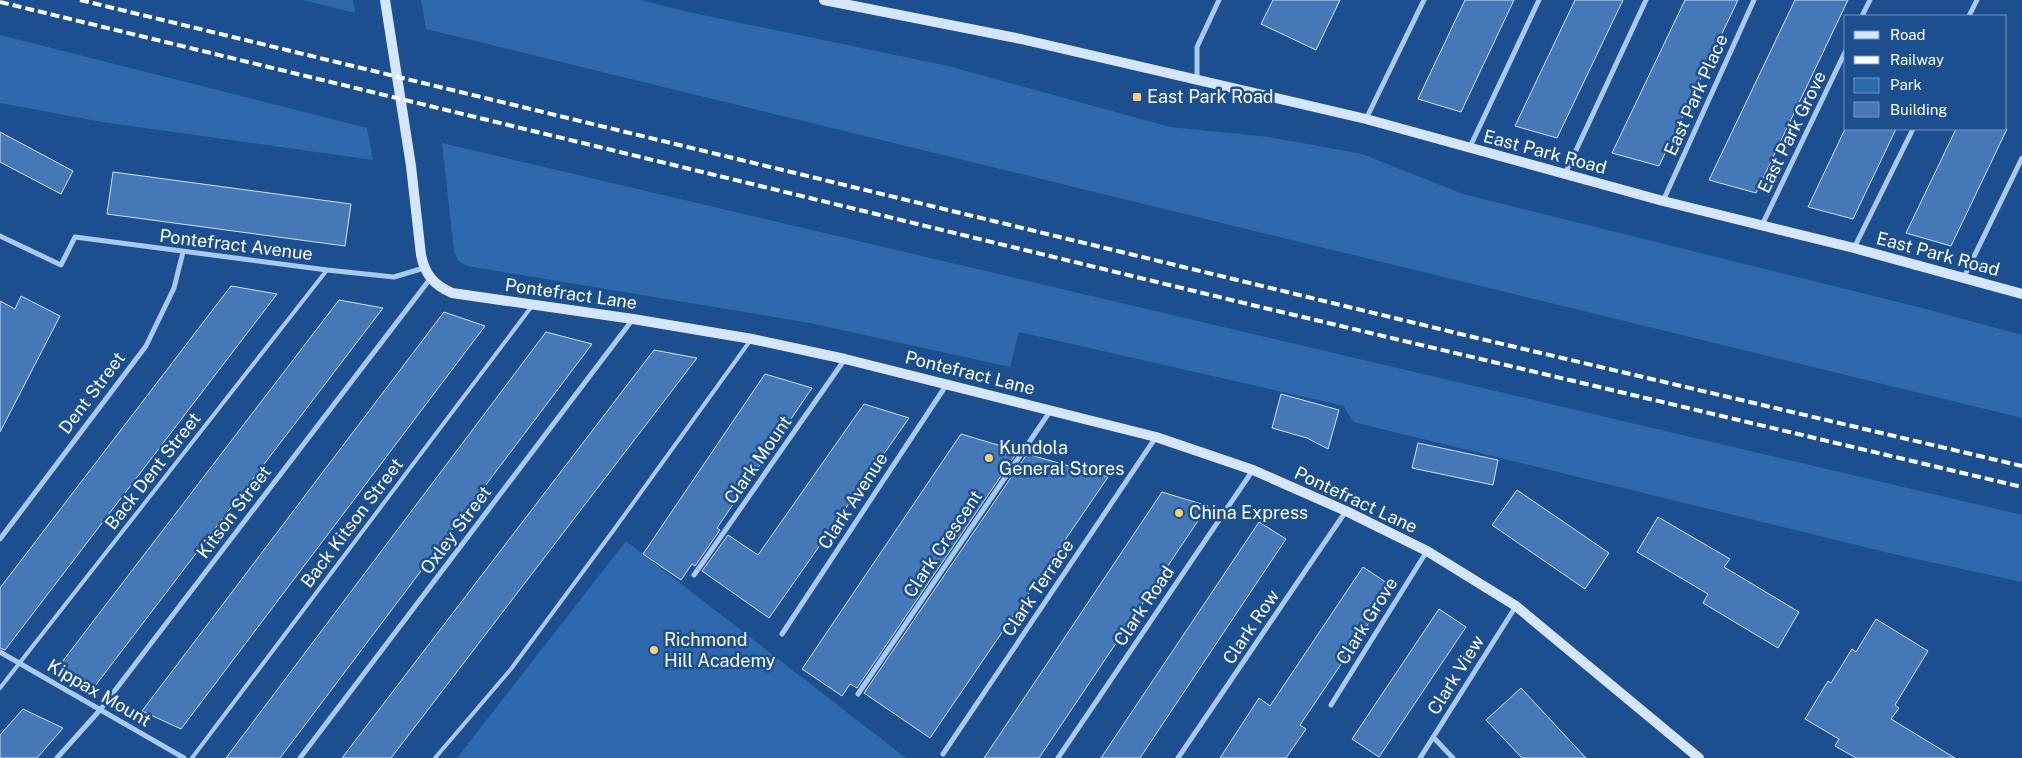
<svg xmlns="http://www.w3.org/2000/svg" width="2022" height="758" viewBox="0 0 2022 758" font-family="'Public Sans',sans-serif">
	<rect width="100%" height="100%" fill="#1b4f8f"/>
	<path fill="#2e69ad" d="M 303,0 L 353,0 L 355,13 Z
		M 421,0 L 641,0 L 688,12 L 948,66 L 1170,127 L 1269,137 L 1362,154 L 1463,194 L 1922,308 L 2022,335 L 2022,418 L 426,29 Z
		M 0,35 L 367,128 L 373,160 L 102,122 L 0,103 Z
		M 442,143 L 2022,515 L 2022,582 L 1889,553 L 1353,422 L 1344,406 L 1019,332 L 1010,367 L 810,323 L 467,266 L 458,261 L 454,251 Z
		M 626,541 L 906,758 L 457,758 Z"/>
	<path fill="#4478b7" stroke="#cfe3fa" d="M 1273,0 L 1340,0 L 1316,50 L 1261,24 Z
		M 1465,0 L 1514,0 L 1461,112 L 1418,99 Z
		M 1575,0 L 1623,0 L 1557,138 L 1515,126 Z
		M 1685,0 L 1738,0 L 1659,166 L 1612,153 Z
		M 1795,0 L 1848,0 L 1756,193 L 1709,180 Z
		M 1845,129 L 1896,129 L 1853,219 L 1808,207 Z
		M 1956,129 L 2007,129 L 1951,246 L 1906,233 Z
		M 0,132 L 73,171 L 61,194 L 0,162 Z
		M 113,172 L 351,204 L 345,246 L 107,214 Z
		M 231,286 L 277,294 L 5,650 L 0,648 L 0,588 Z
		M 21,296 L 60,316 L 0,432 L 0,301 L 15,309 Z
		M 339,300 L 383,308 L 95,686 L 59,666 Z
		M 444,312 L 485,326 L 181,729 L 142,711 Z
		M 546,332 L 592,344 L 280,758 L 226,758 Z
		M 654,350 L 697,358 L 391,758 L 342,758 Z
		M 765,374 L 812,388 L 717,528 L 720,530 L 695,566 L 692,564 L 681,580 L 643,554 Z
		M 1281,394 L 1339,410 L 1328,449 L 1307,438 L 1272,428 Z
		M 864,404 L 909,418 L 769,618 L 702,571 L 728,535 L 758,555 Z
		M 961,434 L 1018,451 L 857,688 L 850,684 L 842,696 L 802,669 Z
		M 1418,443 L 1498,460 L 1493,485 L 1412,468 Z
		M 1027,454 L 1108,477 L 930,738 L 864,693 Z
		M 1517,490 L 1609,553 L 1585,589 L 1492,525 Z
		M 1162,492 L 1208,506 L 1039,758 L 984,758 Z
		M 1658,517 L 1730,559 L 1724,567 L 1799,612 L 1778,648 L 1703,603 L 1708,594 L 1637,552 Z
		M 1259,522 L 1286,539 L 1140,758 L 1101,758 Z
		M 1363,567 L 1393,587 L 1300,725 L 1306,729 L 1286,758 L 1220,758 L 1259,698 L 1270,706 Z
		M 1439,609 L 1466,627 L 1379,757 L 1352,739 Z
		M 1876,619 L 1928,651 L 1895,705 L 1899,708 L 1891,719 L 1955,758 L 1856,758 L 1835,746 L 1839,739 L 1805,719 L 1828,681 L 1831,683 L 1852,649 L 1856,652 Z
		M 1521,688 L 1559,729 L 1586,758 L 1522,758 L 1486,720 Z
		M 23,709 L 63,728 L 37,758 L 0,758 L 0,735 Z"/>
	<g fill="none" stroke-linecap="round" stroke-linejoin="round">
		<path stroke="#a9c9ee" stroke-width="4" d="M 0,688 L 327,270
			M 192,758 L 532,306
			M 435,758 L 511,669 L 613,531 L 750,341"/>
		<path stroke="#a9c9ee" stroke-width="5" d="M 1862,16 L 1870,0
			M 1969,16 L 1977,0
			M 1197,79 L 1197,47 L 1219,0
			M 1366,119 L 1424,0
			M 1469,149 L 1539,0
			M 1565,174 L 1646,0
			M 1663,201 L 1754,0
			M 1762,225 L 1846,50
			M 0,236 L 61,265 L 75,237 L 327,270 L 394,277 L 424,268
			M 1854,248 L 1913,129
			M 1964,277 L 2022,158
			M 0,539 L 146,346 L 174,288 L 183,252
			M 694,575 L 845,359
			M 782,634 L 947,384
			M 0,652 L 184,758
			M 858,694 L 1051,410
			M 1331,705 L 1427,551
			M 1433,737 L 1453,758
			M 943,754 L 1156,437
			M 57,758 L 100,710 L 430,279
			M 300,758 L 633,319
			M 1058,758 L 1253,470
			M 1178,758 L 1346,511
			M 1420,758 L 1516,606"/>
		<path stroke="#d6e6fa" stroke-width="10" d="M 385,0 L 411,166 L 421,255 C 425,275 434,285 452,293 L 633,319 L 752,339 L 845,359 L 1156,437 L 1253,470 L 1346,511 L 1427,551 L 1516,606 L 1699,758
			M 824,0 L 1021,39 L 1366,119 L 1663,201 L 1854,248 L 2022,294"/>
		<path stroke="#fff" stroke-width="4" stroke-dasharray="9 4" stroke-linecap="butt" d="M 80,0 L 1477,338 L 2022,466
			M 0,2 L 1252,305 L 2022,487"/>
	</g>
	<g fill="#ffd166" stroke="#1b4f8f" stroke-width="2">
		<rect x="1132" y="92" width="10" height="10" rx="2.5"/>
		<circle cx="989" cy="458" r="5"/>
		<circle cx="1179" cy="513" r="5"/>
		<circle cx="654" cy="650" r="5"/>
	</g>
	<g text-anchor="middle" stroke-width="5" stroke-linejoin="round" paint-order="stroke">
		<g font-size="18" fill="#fff" stroke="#1b4f8f">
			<text transform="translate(1696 95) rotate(-66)" y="6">East Park Place</text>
			<text transform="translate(1792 132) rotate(-64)" y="6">East Park Grove</text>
			<text transform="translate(1545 152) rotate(15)" y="6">East Park Road</text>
			<text transform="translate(236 245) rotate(7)" y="6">Pontefract Avenue</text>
			<text transform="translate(1938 254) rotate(15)" y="6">East Park Road</text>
			<text transform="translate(571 294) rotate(8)" y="6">Pontefract Lane</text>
			<text transform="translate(970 373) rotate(14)" y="6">Pontefract Lane</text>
			<text transform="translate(92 393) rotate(-53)" y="6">Dent Street</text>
			<text transform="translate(758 460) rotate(-55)" y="6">Clark Mount</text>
			<text transform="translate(153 471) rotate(-52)" y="6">Back Dent Street</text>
			<text transform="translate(1356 500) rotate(25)" y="6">Pontefract Lane</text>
			<text transform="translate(853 501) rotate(-57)" y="6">Clark Avenue</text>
			<text transform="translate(234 512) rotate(-53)" y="6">Kitson Street</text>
			<text transform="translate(352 523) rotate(-53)" y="6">Back Kitson Street</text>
			<text transform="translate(456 530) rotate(-53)" y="6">Oxley Street</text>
			<text transform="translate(943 544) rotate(-56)" y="6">Clark Crescent</text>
			<text transform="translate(1038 588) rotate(-56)" y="6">Clark Terrace</text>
			<text transform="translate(1144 606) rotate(-56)" y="6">Clark Road</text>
			<text transform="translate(1367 621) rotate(-58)" y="6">Clark Grove</text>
			<text transform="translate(1251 627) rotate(-56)" y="6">Clark Row</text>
			<text transform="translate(1456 675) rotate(-58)" y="6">Clark View</text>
			<text transform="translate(99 693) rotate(30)" y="6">Kippax Mount</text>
		</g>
		<g font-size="18" fill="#fff" stroke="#1b4f8f" text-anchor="start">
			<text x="1147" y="103">East Park Road</text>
			<text x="999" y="454">Kundola<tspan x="999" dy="21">General Stores</tspan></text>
			<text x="1189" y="519">China Express</text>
			<text x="664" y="646">Richmond<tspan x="664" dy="21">Hill Academy</tspan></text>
		</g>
	</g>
	<rect x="1844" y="15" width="162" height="115" fill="#1b4f8f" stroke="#7695bc"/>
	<rect x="1854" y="31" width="25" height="8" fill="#d6e6fa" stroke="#7695bc"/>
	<text x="1890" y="40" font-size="15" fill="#ffffff">Road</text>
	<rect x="1854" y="56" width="25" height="8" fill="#ffffff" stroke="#7695bc"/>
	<text x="1890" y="65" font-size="15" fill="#ffffff">Railway</text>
	<rect x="1854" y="78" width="25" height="15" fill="#2e69ad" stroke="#7695bc"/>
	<text x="1890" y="90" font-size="15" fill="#ffffff">Park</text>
	<rect x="1854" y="102" width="25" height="15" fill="#4478b7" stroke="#7695bc"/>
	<text x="1890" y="115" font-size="15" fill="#ffffff">Building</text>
</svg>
